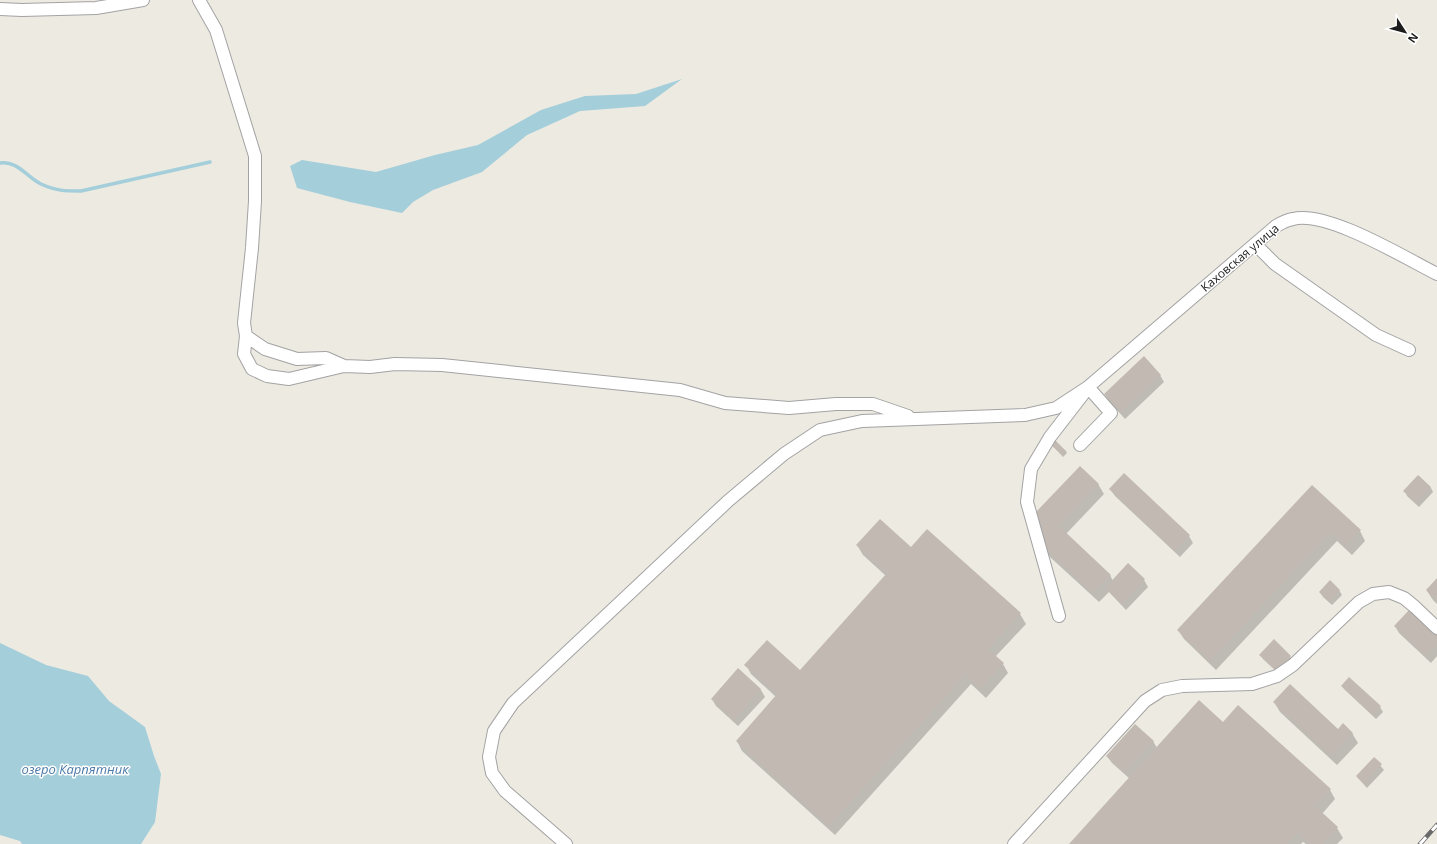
<svg xmlns="http://www.w3.org/2000/svg" width="1437" height="844" viewBox="0 0 1437 844" font-family="'Open Sans',sans-serif">
	<rect width="100%" height="100%" fill="#edeae2"/>
	<path fill="#a3ceda" d="M 682,79 L 645,106 L 580,111 L 527,135 L 482,172 L 433,190 L 413,202 L 402,213 L 350,202 L 297,188 L 290,166 L 302,160 L 376,172 L 435,155 L 478,145 L 541,110 L 585,96 L 636,94 Z
		M 0,643 L 46,665 L 88,676 L 109,701 L 145,727 L 154,756 L 161,774 L 155,822 L 141,844 L 22,844 L 20,841 L 0,835 Z"/>
	<path fill="#0003" d="M 1160,375 L 1164,382 L 1125,419 L 1109,401 L 1105,394 Z
		M 1052,445 L 1066,451 L 1067,453 L 1063,457 Z
		M 1419,476 L 1431,488 L 1433,492 L 1419,507 L 1407,496 L 1405,491 Z
		M 1098,484 L 1104,494 L 1066,534 L 1110,575 L 1113,581 L 1144,580 L 1148,587 L 1126,610 L 1109,592 L 1099,602 L 1050,557 L 1045,547 L 1037,513 Z
		M 1312,487 L 1360,531 L 1365,541 L 1352,555 L 1337,541 L 1216,670 L 1184,639 L 1178,630 Z
		M 1110,489 L 1189,536 L 1193,543 L 1180,557 L 1115,496 Z
		M 857,545 L 911,549 L 1020,614 L 1026,624 L 995,657 L 1003,664 L 1008,673 L 986,698 L 971,684 L 835,835 L 742,751 L 737,741 L 776,697 L 751,674 L 746,665 L 800,671 L 886,576 L 863,555 Z
		M 1437,580 L 1437,604 L 1433,600 L 1427,591 Z
		M 1339,590 L 1342,595 L 1332,605 L 1323,597 L 1320,592 Z
		M 1395,626 L 1437,636 L 1437,656 L 1431,663 L 1399,633 Z
		M 1261,655 L 1290,657 L 1293,661 L 1280,675 L 1263,659 Z
		M 738,670 L 761,690 L 765,697 L 738,726 L 716,706 L 712,699 Z
		M 1349,678 L 1380,707 L 1383,712 L 1376,719 L 1345,690 L 1342,686 Z
		M 1274,702 L 1338,730 L 1352,733 L 1358,743 L 1337,765 L 1280,712 Z
		M 1223,723 L 1330,790 L 1335,799 L 1322,814 L 1337,828 L 1343,838 L 1337,844 L 1306,844 L 1303,842 L 1301,844 L 1071,844 L 1130,779 L 1112,763 L 1107,756 L 1153,741 L 1157,748 Z
		M 1374,758 L 1384,770 L 1367,788 L 1357,777 Z"/>
	<g fill="none" stroke-linecap="round" stroke-linejoin="round">
		<path stroke="#a3ceda" stroke-width="3.5" d="M 0,163 C 17,160 28,178 41,184 C 56,191 65,191 81,191 L 210,162"/>
	</g>
	<path fill="#c2b9b2" d="M 1144,356 L 1161,375 L 1121,412 L 1104,394 Z
		M 1055,440 L 1066,451 L 1062,455 L 1051,445 Z
		M 1080,466 L 1099,484 L 1059,526 L 1111,575 L 1093,593 L 1044,547 L 1036,512 Z
		M 1124,473 L 1190,535 L 1175,551 L 1109,489 Z
		M 1418,475 L 1431,487 L 1416,503 L 1403,491 Z
		M 1312,485 L 1361,530 L 1346,546 L 1331,532 L 1210,661 L 1177,630 Z
		M 880,519 L 911,547 L 927,529 L 1021,613 L 988,649 L 1004,663 L 980,689 L 965,675 L 829,826 L 736,741 L 777,694 L 744,665 L 767,640 L 800,670 L 887,573 L 856,545 Z
		M 1128,563 L 1145,579 L 1122,604 L 1105,588 Z
		M 1437,578 L 1437,601 L 1426,590 Z
		M 1330,580 L 1340,590 L 1329,602 L 1319,592 Z
		M 1410,609 L 1437,635 L 1437,644 L 1426,656 L 1394,626 Z
		M 1274,639 L 1291,656 L 1277,671 L 1259,655 Z
		M 738,668 L 761,689 L 734,720 L 711,699 Z
		M 1349,677 L 1381,706 L 1373,715 L 1341,686 Z
		M 1290,684 L 1338,729 L 1343,723 L 1353,733 L 1331,756 L 1273,702 Z
		M 1199,700 L 1223,722 L 1238,705 L 1331,789 L 1315,806 L 1338,827 L 1323,844 L 1310,844 L 1297,833 L 1287,844 L 1069,844 Z
		M 1135,724 L 1154,741 L 1125,773 L 1106,756 Z
		M 1374,757 L 1382,764 L 1364,784 L 1356,776 Z"/>
	<g fill="none" stroke-linecap="round" stroke-linejoin="round">
		<g stroke="#a3a3a3" stroke-width="14">
			<path id="minor" d="M 199,0 L 216,30 L 255,156 L 255,201 L 252,248 L 244,323 L 246,336 L 265,349 L 297,359 L 326,358 L 344,366 L 370,367 L 395,364 L 442,365 L 680,390 L 725,403 L 789,408 L 836,404 L 873,404 L 908,416
				M 0,9 L 22,10 L 96,8 L 143,0
				M 1255,244 L 1275,264 L 1376,335 L 1409,350
				M 246,336 L 244,354 L 252,369 L 267,376 L 289,379 L 344,366
				M 1080,445 L 1111,413 L 1088,387
				M 1059,616 L 1027,502 L 1031,469 L 1050,437 L 1084,393
				M 566,844 L 505,791 L 492,773 L 489,757 L 494,731 L 513,703 L 728,501 L 784,454 L 820,430 L 862,421 L 1025,415 L 1056,408 L 1088,387 L 1276,226 C 1281,223 1287,220 1293,219 C 1327,210 1405,258 1437,274
				M 1014,844 L 1145,701 L 1162,690 L 1182,686 L 1252,684 L 1277,676 L 1293,665 L 1359,602 L 1373,594 L 1389,592 L 1404,598 L 1415,607 L 1437,628"/>
		</g>
		<use href="#minor" stroke="#fff" stroke-width="12"/>
		<g stroke="#6a6a6a" stroke-width="4.5">
			<path id="rail" d="M 1420,844 L 1437,825"/>
		</g>
		<use href="#rail" stroke="#fff" stroke-width="3" stroke-dasharray="9" stroke-linecap="butt"/>
	</g>
	<g text-anchor="middle" stroke-width="3" stroke-linejoin="round" paint-order="stroke">
		<g font-size="12" fill="#1c1c1c" stroke="#fff">
			<text transform="translate(1240 258) rotate(-40)" y="4">Каховская улица</text>
		</g>
		<g font-size="13" font-style="italic" fill="#4c7aa8" stroke="#fff">
			<text x="75" y="774">озеро Карпятник</text>
		</g>
	</g>
	<g transform="translate(1405 32) rotate(126)" stroke="#ffffff" stroke-width="3" paint-order="stroke">
	<path d="M0-3L7 15L0 10L-7 15Z" fill="#1c1c1c"/>
	<text y="-6" font-size="11" font-weight="bold" text-anchor="middle" fill="#1c1c1c">N</text>
	</g>
</svg>
